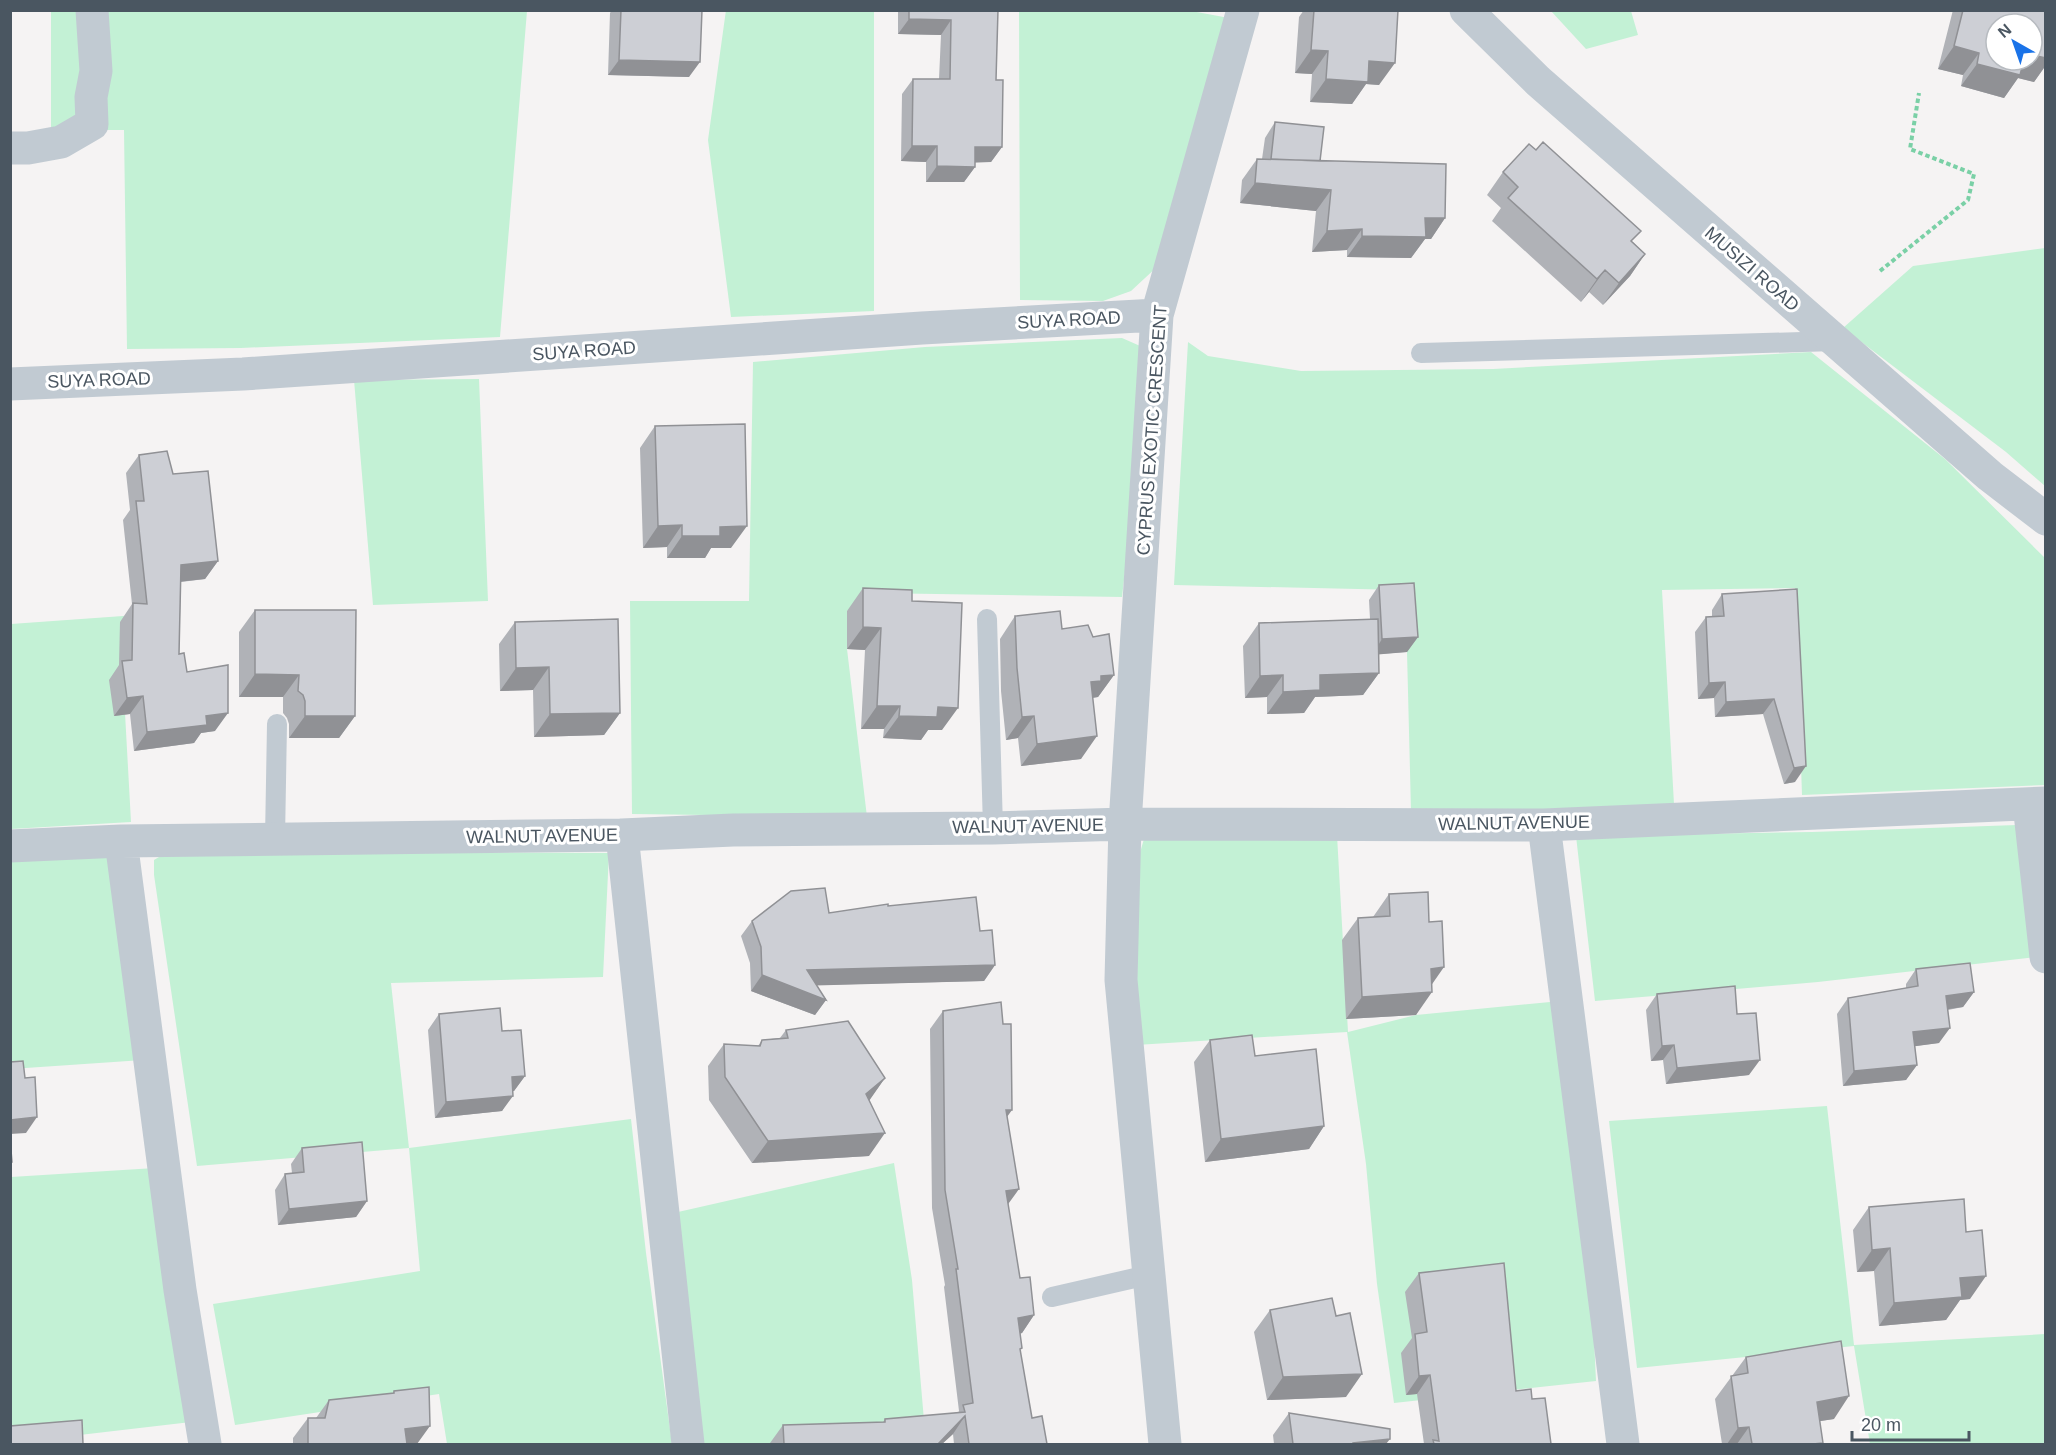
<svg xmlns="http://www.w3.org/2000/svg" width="2056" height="1455" viewBox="0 0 2056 1455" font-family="Helvetica,sans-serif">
	<rect width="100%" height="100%" fill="#f5f3f3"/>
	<path fill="#c3f1d5" d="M 726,10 L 874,11 L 874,311 L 731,317 L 708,140 Z
		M 1186,10 L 1229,18 L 1159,265 L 1131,291 L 1103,301 L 1020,300 L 1019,11 Z
		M 51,11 L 527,11 L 500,337 L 241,348 L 127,349 L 124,130 L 51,130 Z
		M 1551,11 L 1631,11 L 1638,35 L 1586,49 Z
		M 2045,248 L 2045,486 L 2006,452 L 1843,328 L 1913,266 Z
		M 1122,338 L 1147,349 L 1148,372 L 1122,597 L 871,593 L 847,611 L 847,649 L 867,817 L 632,814 L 630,601 L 749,601 L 753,362 L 925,347 Z
		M 1188,342 L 1208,356 L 1301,371 L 1493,369 L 1811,352 L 1945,459 L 2045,558 L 2045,785 L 1802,795 L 1795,588 L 1662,590 L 1674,804 L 1547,809 L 1411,811 L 1407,652 L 1402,590 L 1174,585 Z
		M 479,379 L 488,601 L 373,605 L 354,380 Z
		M 137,615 L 120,622 L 131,822 L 11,829 L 11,624 Z
		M 2017,825 L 2036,957 L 1818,982 L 1595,1001 L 1576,836 L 1812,832 Z
		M 1337,835 L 1348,1032 L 1416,1015 L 1571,1000 L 1585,1149 L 1596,1381 L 1394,1403 L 1377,1284 L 1366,1164 L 1347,1032 L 1136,1045 L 1139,856 L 1144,839 Z
		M 169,851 L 609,853 L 603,977 L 391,983 L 409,1148 L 631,1119 L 646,1253 L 672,1444 L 447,1444 L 439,1394 L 235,1425 L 213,1304 L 420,1271 L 409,1148 L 197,1166 L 154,875 L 154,860 Z
		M 116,852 L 143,1060 L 11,1069 L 10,857 Z
		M 1827,1106 L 1854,1345 L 2045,1334 L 2045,1444 L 1870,1444 L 1854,1346 L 1637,1368 L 1609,1121 Z
		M 894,1163 L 912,1280 L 926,1444 L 700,1444 L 678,1212 Z
		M 155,1168 L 191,1422 L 11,1443 L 11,1177 Z"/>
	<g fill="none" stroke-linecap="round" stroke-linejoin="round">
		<path stroke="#7ad0a6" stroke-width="4" stroke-dasharray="4.5 3" stroke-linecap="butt" d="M 1880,271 L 1968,200 L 1974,174 L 1910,149 L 1919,93"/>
		<path stroke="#c1cad2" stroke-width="20" d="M 1421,353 L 1835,341
			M 987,619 L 993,828
			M 275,839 L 277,724
			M 1052,1297 L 1148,1275"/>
		<path stroke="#c1cad2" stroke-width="33" d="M 1466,10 L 1538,81 L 1990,476 L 2046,519
			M 10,148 L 28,148 L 61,142 L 92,124 L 91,97 L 96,71 L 92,10
			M 10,384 L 243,374 L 922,328 L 1157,315
			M 2029,804 L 2046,957
			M 1544,825 L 1623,1444
			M 622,835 L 688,1444
			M 121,841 L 180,1290 L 205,1444
			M 10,846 L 121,841 L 622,835 L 733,830 L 993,828 L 1125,824 L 1544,825 L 2046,803
			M 1165,1444 L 1121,980 L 1125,824 L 1157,315 L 1243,10"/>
	</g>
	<path fill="#b0b2b7" d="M 612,10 L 702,10 L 689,77 L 608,75 L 610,13 Z
		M 898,10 L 998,10 L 996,80 L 1002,147 L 991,162 L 975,162 L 975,167 L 964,182 L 926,182 L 926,162 L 901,161 L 902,94 L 913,79 L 939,79 L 941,35 L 898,34 Z
		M 1304,10 L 1398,10 L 1379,85 L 1366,84 L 1352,104 L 1310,102 L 1312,74 L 1295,73 L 1299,17 Z
		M 1953,10 L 2046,10 L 2046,65 L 2034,82 L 2018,78 L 2004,98 L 1961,86 L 1963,75 L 1938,69 Z
		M 1275,122 L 1320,161 L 1445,218 L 1431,239 L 1425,239 L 1411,258 L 1347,257 L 1347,250 L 1312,252 L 1316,211 L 1240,203 L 1242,180 L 1257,159 L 1262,159 L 1265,138 Z
		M 1503,172 L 1633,242 L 1645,254 L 1630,276 L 1603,305 L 1589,292 L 1581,302 L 1492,221 L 1501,208 L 1487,195 Z
		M 655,426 L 731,548 L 711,548 L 705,558 L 667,558 L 667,547 L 643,548 L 640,448 Z
		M 139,455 L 173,474 L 218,561 L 205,579 L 181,582 L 179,654 L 187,672 L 215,731 L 201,733 L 194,743 L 134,751 L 130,714 L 114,716 L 109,680 L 119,665 L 120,622 L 132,604 L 123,520 L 130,510 L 126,473 Z
		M 1379,585 L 1418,637 L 1407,652 L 1379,654 L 1379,673 L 1363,695 L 1315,697 L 1304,713 L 1267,714 L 1267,697 L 1245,698 L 1243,646 L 1259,623 L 1370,619 L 1369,600 Z
		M 863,588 L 912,601 L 942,730 L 928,730 L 921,740 L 883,738 L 884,729 L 861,729 L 865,650 L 847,649 L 847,611 Z
		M 1797,589 L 1795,782 L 1784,784 L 1763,714 L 1715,717 L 1714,698 L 1698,699 L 1695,632 L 1706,617 L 1712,617 L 1712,610 L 1722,594 Z
		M 255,610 L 355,716 L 339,738 L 289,738 L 289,724 L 287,718 L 283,713 L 283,697 L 239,697 L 239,632 Z
		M 1015,616 L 1093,637 L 1114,675 L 1098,697 L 1093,698 L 1081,759 L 1021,766 L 1018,738 L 1006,740 L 1001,691 L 1000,639 Z
		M 515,622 L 620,713 L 604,735 L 534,737 L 533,690 L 500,691 L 499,644 Z
		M 1389,894 L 1432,984 L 1416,1015 L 1346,1019 L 1342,940 L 1358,918 L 1373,917 Z
		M 888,906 L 980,931 L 995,965 L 984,981 L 816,985 L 826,1000 L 815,1015 L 751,991 L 750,963 L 741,936 L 752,921 L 829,913 Z
		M 1916,969 L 1974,992 L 1963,1007 L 1948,1010 L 1939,1043 L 1915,1046 L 1917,1065 L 1906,1080 L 1843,1086 L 1837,1014 L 1848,998 L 1906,988 L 1906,984 Z
		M 1657,994 L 1737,1014 L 1749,1075 L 1666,1084 L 1663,1060 L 1651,1061 L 1646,1010 Z
		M 943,1011 L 1007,1117 L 1008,1204 L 1020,1278 L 1034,1315 L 1022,1333 L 1020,1334 L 1020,1351 L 1032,1418 L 1047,1444 L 954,1444 L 953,1434 L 942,1444 L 770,1444 L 770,1443 L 783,1425 L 883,1422 L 885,1419 L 958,1413 L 959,1411 L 944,1287 L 945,1285 L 932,1208 L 930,1029 Z
		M 439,1014 L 502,1031 L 525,1076 L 514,1091 L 513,1091 L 502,1111 L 435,1118 L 428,1030 Z
		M 786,1030 L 885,1078 L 869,1100 L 869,1156 L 752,1163 L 709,1100 L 708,1066 L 724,1044 L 758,1046 L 762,1040 L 780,1038 Z
		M 1210,1040 L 1255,1056 L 1324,1126 L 1309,1149 L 1205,1162 L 1194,1062 Z
		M 302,1148 L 367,1201 L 356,1217 L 278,1225 L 275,1190 L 285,1174 L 292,1173 L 291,1164 Z
		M 1869,1207 L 1970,1299 L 1960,1300 L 1946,1320 L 1879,1326 L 1874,1271 L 1857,1272 L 1853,1230 Z
		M 1419,1273 L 1516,1391 L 1532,1399 L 1551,1444 L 1424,1444 L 1417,1394 L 1406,1395 L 1401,1353 L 1412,1338 L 1405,1292 Z
		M 1270,1310 L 1336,1316 L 1346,1397 L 1267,1400 L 1254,1332 Z
		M 1746,1357 L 1834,1419 L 1820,1421 L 1822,1444 L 1722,1444 L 1715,1399 Z
		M 394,1391 L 417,1444 L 293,1444 L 293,1438 L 308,1418 L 316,1418 L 329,1400 L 392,1394 Z
		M 1289,1413 L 1386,1444 L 1274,1444 L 1273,1435 Z"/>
	<path fill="#909195" d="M 909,19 L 951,20 L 941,35 L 898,34 Z
		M 1954,46 L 1979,53 L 1963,75 L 1938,69 Z
		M 1311,50 L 1328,51 L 1312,74 L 1295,73 Z
		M 2046,50 L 2046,65 L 2034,82 L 2018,78 L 2004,98 L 1961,86 L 1977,64 L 2021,60 L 2032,60 L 2032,55 Z
		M 619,60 L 700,62 L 689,77 L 608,75 Z
		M 1369,61 L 1395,63 L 1379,85 L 1366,84 L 1352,104 L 1310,102 L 1326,79 Z
		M 912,146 L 937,146 L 926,162 L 901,161 Z
		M 975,147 L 1002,147 L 991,162 L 965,163 Z
		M 937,166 L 975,167 L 964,182 L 926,182 Z
		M 1255,183 L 1331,190 L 1316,211 L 1240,203 Z
		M 1425,218 L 1445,218 L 1431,239 L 1425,239 L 1411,258 L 1347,257 L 1362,236 Z
		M 1362,229 L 1347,250 L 1312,252 L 1327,231 Z
		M 1645,254 L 1630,276 L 1603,305 L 1619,283 Z
		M 1605,270 L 1589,292 L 1581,302 L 1597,279 Z
		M 682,525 L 667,547 L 643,548 L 658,526 Z
		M 747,526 L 731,548 L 711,548 L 705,558 L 667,558 L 682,536 L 720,527 Z
		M 218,561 L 205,579 L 168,583 L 181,565 Z
		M 863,627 L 881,628 L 865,650 L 847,649 Z
		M 1418,637 L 1407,652 L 1372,655 L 1382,639 Z
		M 549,667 L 533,690 L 500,691 L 516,668 Z
		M 1379,673 L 1363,695 L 1315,697 L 1304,713 L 1267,714 L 1283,692 L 1320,675 Z
		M 255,674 L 299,675 L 283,697 L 239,697 Z
		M 1114,675 L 1098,697 L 1090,698 L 1091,682 L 1101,676 Z
		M 1283,675 L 1267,697 L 1245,698 L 1260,676 Z
		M 1725,682 L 1714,698 L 1698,699 L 1709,683 Z
		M 143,696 L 130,714 L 114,716 L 127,698 Z
		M 1774,699 L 1763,714 L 1715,717 L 1726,702 Z
		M 877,706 L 900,706 L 884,729 L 861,729 Z
		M 938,707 L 958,708 L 942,730 L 928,730 L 921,740 L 883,738 L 899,716 Z
		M 228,713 L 215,731 L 201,733 L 194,743 L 134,751 L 147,732 L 206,716 Z
		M 620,713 L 604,735 L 534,737 L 550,714 Z
		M 305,716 L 355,716 L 339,738 L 289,738 Z
		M 1034,716 L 1018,738 L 1006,740 L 1022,717 Z
		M 1097,736 L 1081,759 L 1021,766 L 1037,744 Z
		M 1806,766 L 1795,782 L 1784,784 L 1794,768 Z
		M 995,965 L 984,981 L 796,986 L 807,970 Z
		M 1444,967 L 1428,990 L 1431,969 Z
		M 762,975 L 826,1000 L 815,1015 L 751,991 Z
		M 1432,992 L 1416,1015 L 1346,1019 L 1362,997 Z
		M 1974,992 L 1963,1007 L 1935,1011 L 1946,996 Z
		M 1950,1028 L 1939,1043 L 1902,1048 L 1913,1032 Z
		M 1674,1045 L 1663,1060 L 1651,1061 L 1662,1046 Z
		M 1760,1060 L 1749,1075 L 1666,1084 L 1677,1068 Z
		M 1917,1065 L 1906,1080 L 1843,1086 L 1854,1071 Z
		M 525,1076 L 514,1091 L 501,1092 L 512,1077 Z
		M 885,1078 L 869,1101 L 866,1094 Z
		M 513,1096 L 502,1111 L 435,1118 L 446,1102 Z
		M 1006,1110 L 1012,1110 L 999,1128 Z
		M 37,1117 L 26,1133 L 10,1134 L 10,1120 Z
		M 1324,1126 L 1309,1149 L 1205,1162 L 1221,1139 Z
		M 885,1133 L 869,1156 L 752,1163 L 768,1141 Z
		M 1019,1189 L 1006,1207 L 1006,1191 Z
		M 367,1201 L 356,1217 L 278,1225 L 289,1209 Z
		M 1890,1248 L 1874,1271 L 1857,1272 L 1872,1250 Z
		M 1986,1276 L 1970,1299 L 1960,1300 L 1946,1320 L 1879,1326 L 1894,1303 L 1960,1278 Z
		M 1034,1315 L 1022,1333 L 1005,1336 L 1018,1318 Z
		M 1362,1374 L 1346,1397 L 1267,1400 L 1283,1377 Z
		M 1430,1375 L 1417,1394 L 1406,1395 L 1419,1376 Z
		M 1849,1396 L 1834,1419 L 1801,1424 L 1817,1402 Z
		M 965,1416 L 953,1434 L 942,1444 L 938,1444 Z
		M 430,1426 L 417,1444 L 393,1444 L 405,1429 Z
		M 1749,1427 L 1737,1444 L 1727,1444 L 1738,1428 Z
		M 1390,1439 L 1386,1444 L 1351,1444 L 1353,1443 Z"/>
	<path fill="#cdcfd5" stroke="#909195" stroke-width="1.5" d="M 621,10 L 702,10 L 700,62 L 619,60 Z
		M 909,10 L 998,10 L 996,80 L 1003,80 L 1002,147 L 975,147 L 975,167 L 937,166 L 937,146 L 912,146 L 913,79 L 950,79 L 951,20 L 909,19 Z
		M 1314,10 L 1398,10 L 1395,63 L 1369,61 L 1368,82 L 1326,79 L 1328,51 L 1311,50 Z
		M 1963,10 L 2046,10 L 2046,58 L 2032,55 L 2032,24 L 1996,24 L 1996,60 L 2024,60 L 2020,75 L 1977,64 L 1979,53 L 1954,46 Z
		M 1275,122 L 1324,127 L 1320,161 L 1271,159 Z
		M 1543,142 L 1641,231 L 1631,241 L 1645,254 L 1619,283 L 1605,270 L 1597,279 L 1508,198 L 1518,187 L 1503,172 L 1529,144 L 1536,150 Z
		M 1257,159 L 1446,164 L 1445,218 L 1425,218 L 1426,237 L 1362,236 L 1362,229 L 1327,231 L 1331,190 L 1255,183 Z
		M 745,424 L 747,526 L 720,527 L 720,536 L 682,536 L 682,525 L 658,526 L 655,426 Z
		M 167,451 L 173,474 L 208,471 L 218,561 L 181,565 L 179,654 L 184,653 L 187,672 L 228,665 L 228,713 L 206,716 L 207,725 L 147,732 L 143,696 L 127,698 L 122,661 L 132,660 L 133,603 L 147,604 L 136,501 L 144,501 L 139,455 Z
		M 1414,583 L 1418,637 L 1382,639 L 1379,585 Z
		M 863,588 L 912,590 L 912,601 L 962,603 L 958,708 L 938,707 L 937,717 L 899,716 L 900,706 L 877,706 L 881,628 L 863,627 Z
		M 1797,589 L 1806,766 L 1794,768 L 1774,699 L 1726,702 L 1725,682 L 1709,683 L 1706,617 L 1724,616 L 1722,594 Z
		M 255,610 L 356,610 L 355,716 L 305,716 L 305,701 L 303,695 L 298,691 L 299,675 L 255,674 Z
		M 1060,611 L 1062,629 L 1088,625 L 1093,637 L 1109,634 L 1114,675 L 1101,676 L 1101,681 L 1091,682 L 1097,736 L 1037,744 L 1034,716 L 1022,717 L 1017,668 L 1015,616 Z
		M 618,619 L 620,713 L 550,714 L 549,667 L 516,668 L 515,622 Z
		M 1378,619 L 1379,673 L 1320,675 L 1320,690 L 1283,692 L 1283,675 L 1260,676 L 1259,623 Z
		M 825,888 L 829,913 L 888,904 L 888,906 L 976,897 L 980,931 L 992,930 L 995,965 L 807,970 L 826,1000 L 762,975 L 761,947 L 752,921 L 791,891 Z
		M 1428,892 L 1429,922 L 1442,921 L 1444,967 L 1431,969 L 1432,992 L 1362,997 L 1358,918 L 1390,916 L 1389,894 Z
		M 1970,963 L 1974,992 L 1946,996 L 1950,1028 L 1913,1032 L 1917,1065 L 1854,1071 L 1848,998 L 1918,986 L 1916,969 Z
		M 1735,986 L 1737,1014 L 1756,1013 L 1760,1060 L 1677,1068 L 1674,1045 L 1662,1046 L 1657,994 Z
		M 1001,1002 L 1003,1024 L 1011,1024 L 1012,1110 L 1006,1110 L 1019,1189 L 1006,1191 L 1020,1278 L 1030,1277 L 1034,1315 L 1018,1318 L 1022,1348 L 1020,1349 L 1032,1418 L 1042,1416 L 1047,1444 L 969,1444 L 965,1416 L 938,1444 L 784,1444 L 783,1425 L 885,1422 L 885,1419 L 965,1412 L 963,1405 L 973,1403 L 956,1269 L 958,1269 L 945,1190 L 943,1011 Z
		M 500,1008 L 502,1031 L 521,1030 L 525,1076 L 512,1077 L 513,1096 L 446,1102 L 439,1014 Z
		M 848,1021 L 885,1078 L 866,1094 L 885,1133 L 768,1141 L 725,1077 L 724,1044 L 760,1046 L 762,1040 L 788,1038 L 786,1030 Z
		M 1252,1035 L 1255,1056 L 1316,1049 L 1324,1126 L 1221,1139 L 1210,1040 Z
		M 23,1061 L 25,1078 L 35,1077 L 37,1117 L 10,1120 L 10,1062 Z
		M 10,1139 L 12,1162 L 10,1162 Z
		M 362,1142 L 367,1201 L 289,1209 L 285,1174 L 304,1172 L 302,1148 Z
		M 1964,1199 L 1966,1232 L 1982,1230 L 1986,1276 L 1960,1278 L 1962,1297 L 1894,1303 L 1890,1248 L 1872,1250 L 1869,1207 Z
		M 1504,1263 L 1516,1391 L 1531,1389 L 1532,1399 L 1545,1398 L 1551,1444 L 1434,1444 L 1433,1440 L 1439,1441 L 1430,1375 L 1419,1376 L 1415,1334 L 1427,1332 L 1419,1273 Z
		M 1332,1298 L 1336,1316 L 1350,1313 L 1362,1374 L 1283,1377 L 1270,1310 Z
		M 1841,1341 L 1849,1396 L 1817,1402 L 1823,1443 L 1813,1444 L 1752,1444 L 1749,1427 L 1738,1428 L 1731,1376 L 1748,1373 L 1746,1357 Z
		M 429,1387 L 430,1426 L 405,1429 L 407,1444 L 308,1444 L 308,1418 L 325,1418 L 329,1400 L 394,1393 L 394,1391 Z
		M 1289,1413 L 1390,1429 L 1390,1439 L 1353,1443 L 1353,1444 L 1293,1444 Z
		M 82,1420 L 83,1444 L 11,1444 L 10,1426 Z"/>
	<g text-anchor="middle" stroke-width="6" stroke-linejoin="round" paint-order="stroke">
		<g font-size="18" fill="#4a5661" stroke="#fff">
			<text transform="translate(1752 269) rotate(41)" y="6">MUSIZI ROAD</text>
			<text transform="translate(1069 320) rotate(-3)" y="6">SUYA ROAD</text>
			<text transform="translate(584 351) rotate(-4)" y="6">SUYA ROAD</text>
			<text transform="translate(99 380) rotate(-2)" y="6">SUYA ROAD</text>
			<text transform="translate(1152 430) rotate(-86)" y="6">CYPRUS EXOTIC CRESCENT</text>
			<text transform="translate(1514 823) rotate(-1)" y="6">WALNUT AVENUE</text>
			<text transform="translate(1028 826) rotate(-1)" y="6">WALNUT AVENUE</text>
			<text transform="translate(542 836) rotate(-1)" y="6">WALNUT AVENUE</text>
		</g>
	</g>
	<rect width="2056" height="1455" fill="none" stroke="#4a5661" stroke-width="24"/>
	<g transform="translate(2014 42) rotate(320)"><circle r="28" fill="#ffffff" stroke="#b7bbc0" stroke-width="1.5"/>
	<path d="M0-4.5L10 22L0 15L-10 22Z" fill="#1a73e8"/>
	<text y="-9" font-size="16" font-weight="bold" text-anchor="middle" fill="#4a5661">N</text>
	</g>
	<path d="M1852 1431v9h117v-9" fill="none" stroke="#4a5661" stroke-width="3"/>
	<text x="1861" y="1431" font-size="18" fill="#4a5661" stroke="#ffffff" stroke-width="4.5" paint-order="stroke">20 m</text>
</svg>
